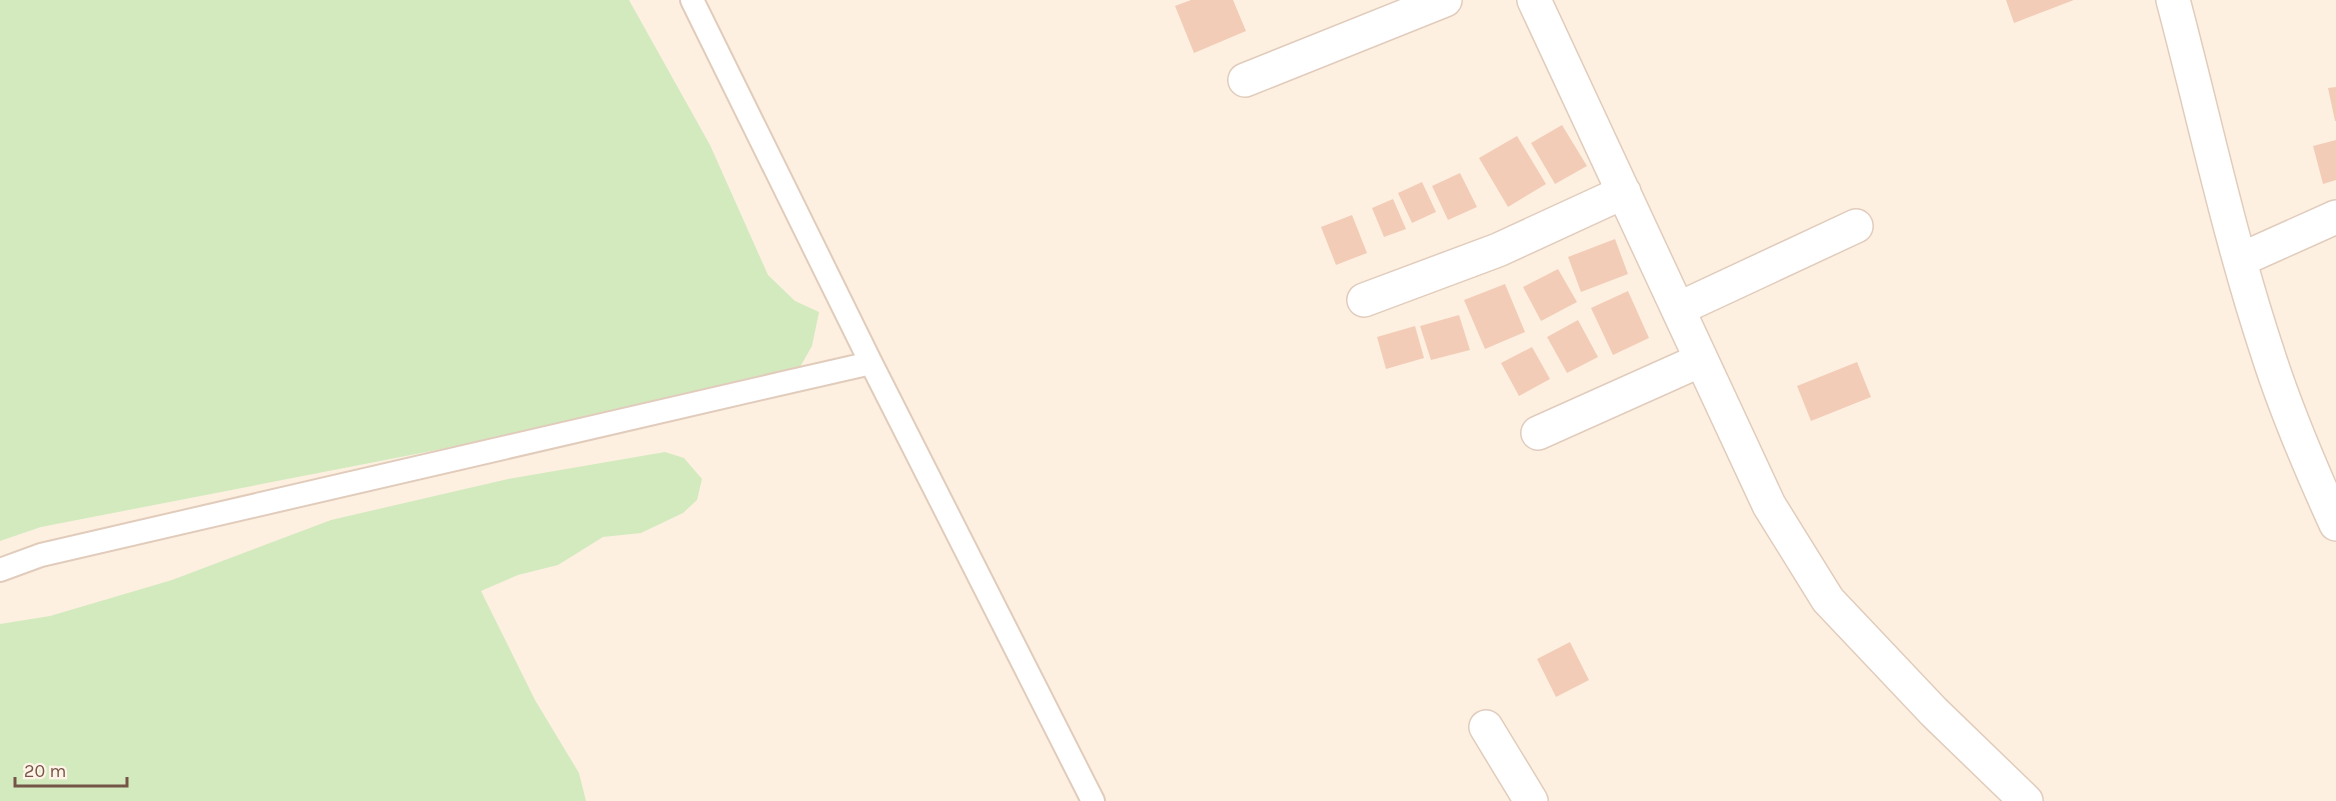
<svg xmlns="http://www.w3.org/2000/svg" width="2336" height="801" viewBox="0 0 2336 801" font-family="Karla,sans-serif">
	<rect width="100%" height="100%" fill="#fdf0e0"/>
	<path fill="#d3eabf" d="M 0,0 L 629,0 L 710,145 L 768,275 L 795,301 L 819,312 L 812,346 L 792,381 L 41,527 L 0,541 Z
		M 665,452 L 684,458 L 702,479 L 697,500 L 683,513 L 641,533 L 603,537 L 558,565 L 518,575 L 481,591 L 535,700 L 579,773 L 586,801 L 0,801 L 0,624 L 50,616 L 172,580 L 331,520 L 508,479 Z"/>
	<path fill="#f3ccb7" d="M 1191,0 L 1233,0 L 1246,31 L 1194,53 L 1175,6 Z
		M 2006,0 L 2074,0 L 2014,23 Z
		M 2336,87 L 2336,121 L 2335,121 L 2328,88 Z
		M 1562,125 L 1587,166 L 1555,184 L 1531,143 Z
		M 1517,136 L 1546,184 L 1508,207 L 1479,158 Z
		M 2336,140 L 2336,180 L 2323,184 L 2313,146 Z
		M 1460,173 L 1477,207 L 1448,220 L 1432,186 Z
		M 1422,182 L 1436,212 L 1412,223 L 1398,193 Z
		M 1393,199 L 1406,229 L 1384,237 L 1372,208 Z
		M 1352,215 L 1367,253 L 1336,265 L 1321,227 Z
		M 1615,239 L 1628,274 L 1581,292 L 1568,257 Z
		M 1558,269 L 1577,302 L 1541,321 L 1523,287 Z
		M 1505,284 L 1525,332 L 1485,349 L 1464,300 Z
		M 1628,291 L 1649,338 L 1613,355 L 1591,308 Z
		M 1459,315 L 1470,350 L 1431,360 L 1420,326 Z
		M 1578,320 L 1598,357 L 1567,373 L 1547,337 Z
		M 1415,326 L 1424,358 L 1386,369 L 1377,337 Z
		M 1532,347 L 1550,379 L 1519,396 L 1501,363 Z
		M 1857,362 L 1871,397 L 1811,421 L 1797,386 Z
		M 1570,642 L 1589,680 L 1556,697 L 1537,659 Z"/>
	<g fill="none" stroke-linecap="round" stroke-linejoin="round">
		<g stroke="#e1ccbc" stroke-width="26">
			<path id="lane" d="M 692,0 L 871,363 L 1093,801
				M 779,384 L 871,363
				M 0,570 L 41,555 L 792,381"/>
		</g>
		<g stroke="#e1ccbc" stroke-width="36">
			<path id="street" d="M 1534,0 L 1769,505 L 1828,600 L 1934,712 L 2026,801
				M 2173,0 C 2204,117 2229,236 2267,351 C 2286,411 2310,467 2336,524
				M 1245,80 L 1445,0
				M 2240,260 L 2336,217
				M 1364,300 L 1498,250 L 1624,192
				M 1678,309 L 1856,226
				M 1538,433 L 1701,360
				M 1486,727 L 1531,801"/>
		</g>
		<use href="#lane" stroke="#fff" stroke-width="22"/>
		<use href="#street" stroke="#fff" stroke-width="33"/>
	</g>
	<path d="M15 777v9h112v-9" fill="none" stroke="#745547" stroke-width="3"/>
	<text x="24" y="777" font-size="18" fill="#745547" stroke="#fff4e7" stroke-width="4.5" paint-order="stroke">20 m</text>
</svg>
